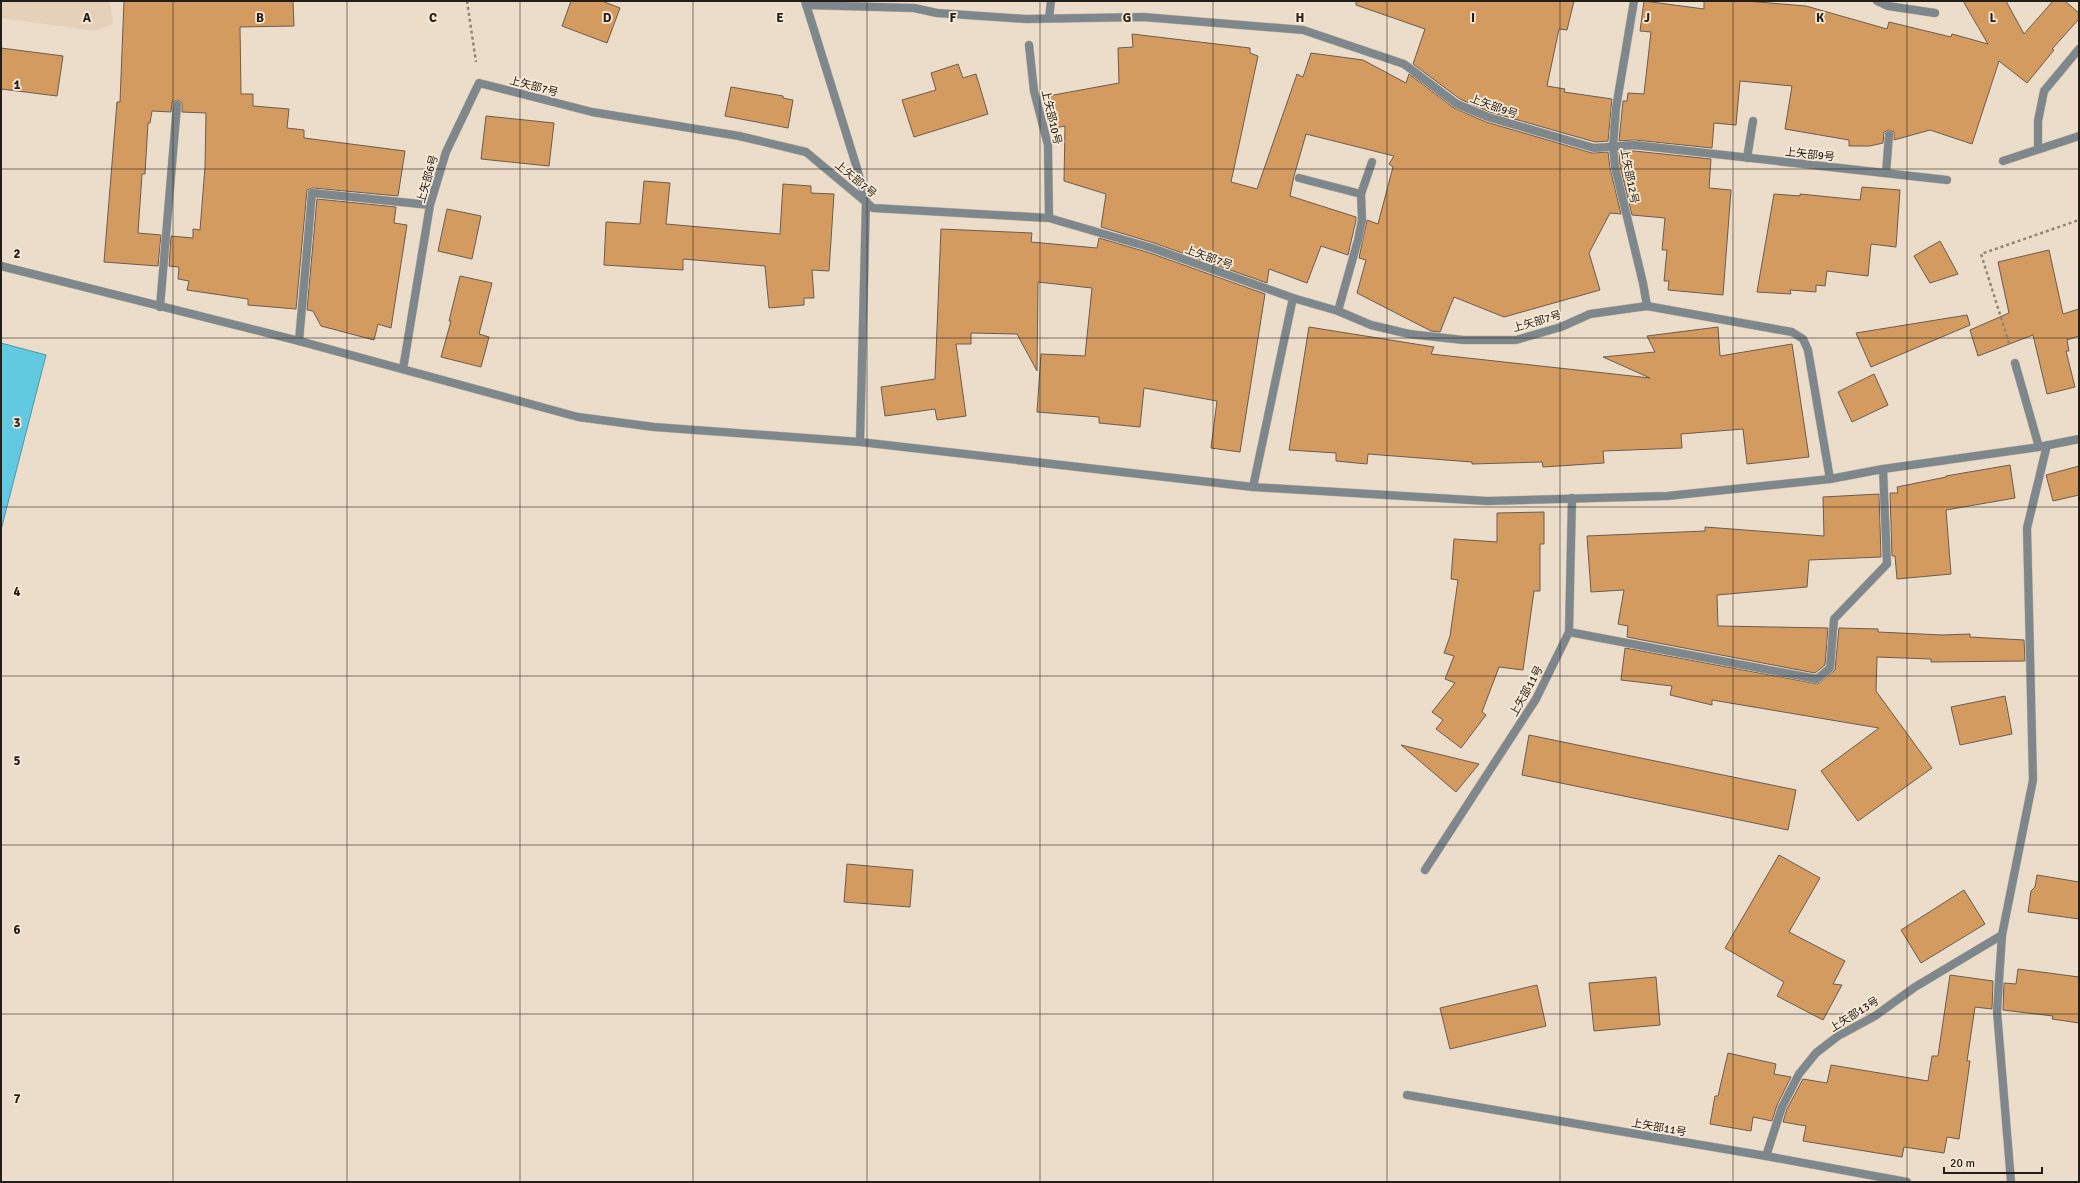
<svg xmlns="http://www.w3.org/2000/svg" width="2080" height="1183" viewBox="0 0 2080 1183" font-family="Signika,'Noto Sans JP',sans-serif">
	<rect width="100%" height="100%" fill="#ecdcca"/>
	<path fill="#e5d1b9" d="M 1,1 L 110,1 L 113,24 L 95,31 L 1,18 Z"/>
	<path fill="#61cae1" stroke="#4e96a4" d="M 1,343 L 46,355 L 1,530 Z"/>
	<path fill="#d49b61" stroke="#6c5c4e" d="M 124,1 L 293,1 L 294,26 L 240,27 L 241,94 L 253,94 L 253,106 L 289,109 L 287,128 L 304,130 L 304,138 L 405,151 L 398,196 L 313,188 L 307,190 L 296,309 L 248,305 L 248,299 L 187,290 L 189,281 L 178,279 L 179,267 L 169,266 L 171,236 L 193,238 L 193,229 L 200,230 L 205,167 L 206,113 L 182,112 L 182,103 L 178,100 L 172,102 L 171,112 L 152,111 L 150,123 L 148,123 L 145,174 L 142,174 L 138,233 L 161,235 L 158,266 L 104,262 L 117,102 L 120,102 Z
		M 571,1 L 602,1 L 620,8 L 607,43 L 562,26 Z
		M 1356,1 L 1574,1 L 1567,30 L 1559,29 L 1547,86 L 1565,89 L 1564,92 L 1612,99 L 1608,141 L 1595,142 L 1490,112 L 1460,99 L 1413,64 L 1425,29 L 1356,5 Z
		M 1644,1 L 1704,9 L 1704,1 L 1746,1 L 1806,6 L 1887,29 L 1889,22 L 1951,37 L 1952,34 L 1988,44 L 1963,1 L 2006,1 L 2024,34 L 2053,1 L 2065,1 L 2079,13 L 2079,19 L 2052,49 L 2054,50 L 2027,83 L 1999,61 L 1972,144 L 1930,130 L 1894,140 L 1894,132 L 1889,130 L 1884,132 L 1883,143 L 1870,146 L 1849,146 L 1849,140 L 1785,129 L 1792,86 L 1740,81 L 1736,125 L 1714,123 L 1712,148 L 1635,140 L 1619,141 L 1623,101 L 1627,101 L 1628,93 L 1644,94 L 1651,32 L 1640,31 Z
		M 1132,34 L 1250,48 L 1250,53 L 1258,56 L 1231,182 L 1257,189 L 1297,74 L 1303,77 L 1311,53 L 1363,60 L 1406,83 L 1409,74 L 1454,108 L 1486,122 L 1592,153 L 1608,152 L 1610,168 L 1621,214 L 1610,213 L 1589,253 L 1600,290 L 1504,317 L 1454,297 L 1440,332 L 1431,331 L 1357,293 L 1366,260 L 1359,258 L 1367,220 L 1378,224 L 1393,167 L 1389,164 L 1394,156 L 1306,134 L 1294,176 L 1290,196 L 1356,217 L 1356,220 L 1348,255 L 1321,246 L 1307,283 L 1269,269 L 1267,283 L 1154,243 L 1101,227 L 1106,194 L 1064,181 L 1065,126 L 1054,128 L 1048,96 L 1119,83 L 1118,48 L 1133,47 Z
		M 1,48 L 63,56 L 57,96 L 1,89 Z
		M 958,64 L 963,78 L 976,74 L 988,114 L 914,137 L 902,100 L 936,90 L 931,73 Z
		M 731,87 L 783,96 L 783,98 L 793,100 L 788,128 L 725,116 Z
		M 486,116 L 554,123 L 549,166 L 481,159 Z
		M 1634,151 L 1711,159 L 1709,188 L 1731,190 L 1723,295 L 1668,290 L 1669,281 L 1664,281 L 1667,250 L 1662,250 L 1665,218 L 1632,215 L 1620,166 L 1619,152 Z
		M 644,181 L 670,183 L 666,224 L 780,234 L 783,184 L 811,186 L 811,193 L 834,194 L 829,271 L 812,270 L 814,298 L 804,298 L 804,305 L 769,308 L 765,266 L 683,259 L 683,270 L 604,265 L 606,222 L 640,224 Z
		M 1862,187 L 1900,190 L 1896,247 L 1871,244 L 1868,276 L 1827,271 L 1825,286 L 1816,285 L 1816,292 L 1790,290 L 1791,294 L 1757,292 L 1774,194 L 1800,196 L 1800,194 L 1860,200 Z
		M 317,199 L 396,207 L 394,223 L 407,225 L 391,328 L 378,324 L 374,340 L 321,326 L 313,311 L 307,310 Z
		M 447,209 L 481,216 L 472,259 L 438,251 Z
		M 941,229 L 1032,233 L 1031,242 L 1097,248 L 1099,238 L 1150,253 L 1265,294 L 1240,452 L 1211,448 L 1217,401 L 1144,388 L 1140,427 L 1099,423 L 1099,417 L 1037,412 L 1041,354 L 1085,356 L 1092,288 L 1038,282 L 1037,371 L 1017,334 L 971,333 L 971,344 L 956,344 L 966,416 L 937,420 L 935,409 L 885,416 L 881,387 L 935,379 Z
		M 1940,241 L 1958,274 L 1930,283 L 1914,256 Z
		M 2049,250 L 2063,314 L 2079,309 L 2079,336 L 2067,340 L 2069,351 L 2066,351 L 2075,387 L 2047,394 L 2033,335 L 1978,356 L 1970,330 L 2009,313 L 1998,262 Z
		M 460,276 L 492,283 L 479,334 L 489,337 L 481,367 L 441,357 L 451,321 L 449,321 Z
		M 1967,315 L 1970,325 L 1871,367 L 1856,333 Z
		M 1309,327 L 1434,347 L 1431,354 L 1650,378 L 1603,357 L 1655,352 L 1647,336 L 1718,327 L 1720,356 L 1792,344 L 1809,457 L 1747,464 L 1743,429 L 1681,434 L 1682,448 L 1603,451 L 1604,463 L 1543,467 L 1542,462 L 1472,464 L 1472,462 L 1368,454 L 1367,464 L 1336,461 L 1336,453 L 1289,450 Z
		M 1874,374 L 1888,405 L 1852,422 L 1838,392 Z
		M 2010,465 L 2015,498 L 1946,510 L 1951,574 L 1897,579 L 1895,556 L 1892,556 L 1890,493 L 1898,493 L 1897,487 L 1946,477 L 1946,476 Z
		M 2079,466 L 2079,495 L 2053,501 L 2046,475 Z
		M 1879,494 L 1881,557 L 1809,560 L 1807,587 L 1717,595 L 1718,626 L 1828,628 L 1825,665 L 1815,673 L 1627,637 L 1628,626 L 1618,624 L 1624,590 L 1591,592 L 1587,536 L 1705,531 L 1705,527 L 1824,536 L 1823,497 Z
		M 1544,512 L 1544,544 L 1540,544 L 1540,591 L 1534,591 L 1523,670 L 1499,667 L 1482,712 L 1486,715 L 1461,748 L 1436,729 L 1443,720 L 1432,712 L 1455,683 L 1445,679 L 1454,656 L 1444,653 L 1450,636 L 1458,580 L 1451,579 L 1454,539 L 1497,542 L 1497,513 Z
		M 1839,628 L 1878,629 L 1878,632 L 1942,635 L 1970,634 L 1970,637 L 2024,640 L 2025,661 L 1931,662 L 1931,659 L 1877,657 L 1876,691 L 1932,768 L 1858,821 L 1821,771 L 1879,728 L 1712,700 L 1712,705 L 1670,695 L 1672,686 L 1621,680 L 1625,648 L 1818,684 L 1835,670 Z
		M 2005,696 L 2012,734 L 1960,745 L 1951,707 Z
		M 1529,735 L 1796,790 L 1788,830 L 1522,775 Z
		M 1401,745 L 1479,764 L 1456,792 Z
		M 1779,855 L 1820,878 L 1789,932 L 1845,961 L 1833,984 L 1842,985 L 1823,1020 L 1777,996 L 1784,982 L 1725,948 Z
		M 847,864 L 913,870 L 910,907 L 844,902 Z
		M 2037,875 L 2079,882 L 2079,919 L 2028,912 L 2031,891 L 2035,887 Z
		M 1964,890 L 1985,924 L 1921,963 L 1901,930 Z
		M 2018,969 L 2079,977 L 2079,1023 L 2052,1019 L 2053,1016 L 2003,1010 L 2004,983 L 2016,984 Z
		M 1950,975 L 1993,981 L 1992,1009 L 1975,1007 L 1967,1061 L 1970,1061 L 1959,1139 L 1947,1137 L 1944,1153 L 1904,1147 L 1902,1157 L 1803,1141 L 1806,1126 L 1783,1122 L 1787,1109 L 1803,1079 L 1827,1083 L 1831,1065 L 1928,1081 L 1932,1056 L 1938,1056 Z
		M 1656,977 L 1660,1025 L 1594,1031 L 1589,983 Z
		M 1537,985 L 1546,1026 L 1450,1049 L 1440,1008 Z
		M 1728,1053 L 1776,1064 L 1774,1074 L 1791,1077 L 1777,1105 L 1772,1121 L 1753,1117 L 1751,1131 L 1710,1124 L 1715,1096 L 1718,1096 Z"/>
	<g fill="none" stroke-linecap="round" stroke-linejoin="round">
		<g stroke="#c8baaa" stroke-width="9">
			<path id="lane" d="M 1877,1 L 1888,6 L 1935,13
				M 806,5 L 914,8 L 937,13 L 1026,19 L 1143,17 L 1303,30 L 1404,64 L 1457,104 L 1488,117 L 1594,148 L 1634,145 L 1947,180
				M 1049,18 L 1051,1
				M 1029,45 L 1034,91 L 1048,145 L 1049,218
				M 2038,149 L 2038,121 L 2044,91 L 2079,49
				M 1747,158 L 1753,121
				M 2003,161 L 2079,136
				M 1886,173 L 1889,135
				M 1299,178 L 1361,194
				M 160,307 L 177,105
				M 1338,311 L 1358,240 L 1362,220 L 1361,194 L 1372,162
				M 299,341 L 312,193 L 430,205
				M 403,369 L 430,205 L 446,152 L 479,83 L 592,112 L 739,136 L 806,152 L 873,208 L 1049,218 L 1152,248 L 1293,298 L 1338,311 L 1371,325 L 1409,334 L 1463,340 L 1516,340 L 1561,327 L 1590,314 L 1647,306 L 1792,332 L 1803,339 L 1808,350 L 1830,479
				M 1253,487 L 1293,298
				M 1569,632 L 1817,679 L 1830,668 L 1834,619 L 1887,564 L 1883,469
				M 1425,870 L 1536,699 L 1569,632 L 1572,498
				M 1766,1156 L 1782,1107 L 1799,1074 L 1816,1053 L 1838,1036 L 1875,1016 L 1915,987 L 2002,935"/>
		</g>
		<g stroke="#c8baaa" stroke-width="9">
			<path id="street" d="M 805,1 L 856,165 L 866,201 L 860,442
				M 1634,1 L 1616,108 L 1613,147 L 1615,167 L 1643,283 L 1647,306
				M 1,266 L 299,341 L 578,417 L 654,427 L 860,442 L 1253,487 L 1487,501 L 1667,496 L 1830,479 L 1883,469 L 2039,447 L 2079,439
				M 2015,363 L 2039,447
				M 1407,1095 L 1766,1156 L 1907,1182
				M 2011,1182 L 1997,1011 L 2002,935 L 2033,780 L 2027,528 L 2047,445"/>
		</g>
		<path stroke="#908578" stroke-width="2.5" stroke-dasharray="3 3" stroke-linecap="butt" d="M 467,1 L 476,62
			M 2009,343 L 1981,254 L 2079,220"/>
		<use href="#lane" stroke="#7e888c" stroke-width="8"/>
		<use href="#street" stroke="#7e888c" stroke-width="8"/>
	</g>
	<path fill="none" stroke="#231e17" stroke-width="1" stroke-opacity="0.55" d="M 173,1 L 173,1182M 347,1 L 347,1182M 520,1 L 520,1182M 693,1 L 693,1182M 867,1 L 867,1182M 1040,1 L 1040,1182M 1213,1 L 1213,1182M 1387,1 L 1387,1182M 1560,1 L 1560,1182M 1733,1 L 1733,1182M 1907,1 L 1907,1182M 1,169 L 2079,169M 1,338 L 2079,338M 1,507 L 2079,507M 1,676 L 2079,676M 1,845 L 2079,845M 1,1014 L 2079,1014"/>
	<g text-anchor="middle" stroke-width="3.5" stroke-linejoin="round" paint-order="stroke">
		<g font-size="11" fill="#231e17" stroke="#f9ead7">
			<text transform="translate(534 86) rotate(15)" y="4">上矢部7号</text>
			<text transform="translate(1494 106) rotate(20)" y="4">上矢部9号</text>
			<text transform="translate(1052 117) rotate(77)" y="4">上矢部10号</text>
			<text transform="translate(1810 154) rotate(6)" y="4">上矢部9号</text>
			<text transform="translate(1630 176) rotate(79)" y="4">上矢部12号</text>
			<text transform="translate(427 179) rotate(-74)" y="4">上矢部6号</text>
			<text transform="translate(856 179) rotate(40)" y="4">上矢部7号</text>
			<text transform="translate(1209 257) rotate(20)" y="4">上矢部7号</text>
			<text transform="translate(1537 321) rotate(-16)" y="4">上矢部7号</text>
			<text transform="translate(1526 691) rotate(-61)" y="4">上矢部11号</text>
			<text transform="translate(1854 1014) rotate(-32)" y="4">上矢部13号</text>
			<text transform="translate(1659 1127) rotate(10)" y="4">上矢部11号</text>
		</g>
	</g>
	<g font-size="13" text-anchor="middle" font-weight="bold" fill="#231e17" stroke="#f9ead7" stroke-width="3.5" stroke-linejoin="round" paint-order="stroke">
		<text x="87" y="22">A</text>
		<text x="260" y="22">B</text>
		<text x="433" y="22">C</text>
		<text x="607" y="22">D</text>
		<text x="780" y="22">E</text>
		<text x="953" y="22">F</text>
		<text x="1127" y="22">G</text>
		<text x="1300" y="22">H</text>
		<text x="1473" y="22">I</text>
		<text x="1647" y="22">J</text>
		<text x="1820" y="22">K</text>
		<text x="1993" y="22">L</text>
		<text x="17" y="89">1</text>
		<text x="17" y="258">2</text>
		<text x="17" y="427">3</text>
		<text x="17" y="596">4</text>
		<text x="17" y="765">5</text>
		<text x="17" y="934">6</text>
		<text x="17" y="1103">7</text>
	</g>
	<rect width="2080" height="1183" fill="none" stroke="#231e17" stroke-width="4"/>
	<path d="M1944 1167v6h98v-6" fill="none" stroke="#231e17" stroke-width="2"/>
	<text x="1950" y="1167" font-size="12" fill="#231e17" stroke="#f9ead7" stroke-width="3" paint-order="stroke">20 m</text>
</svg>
